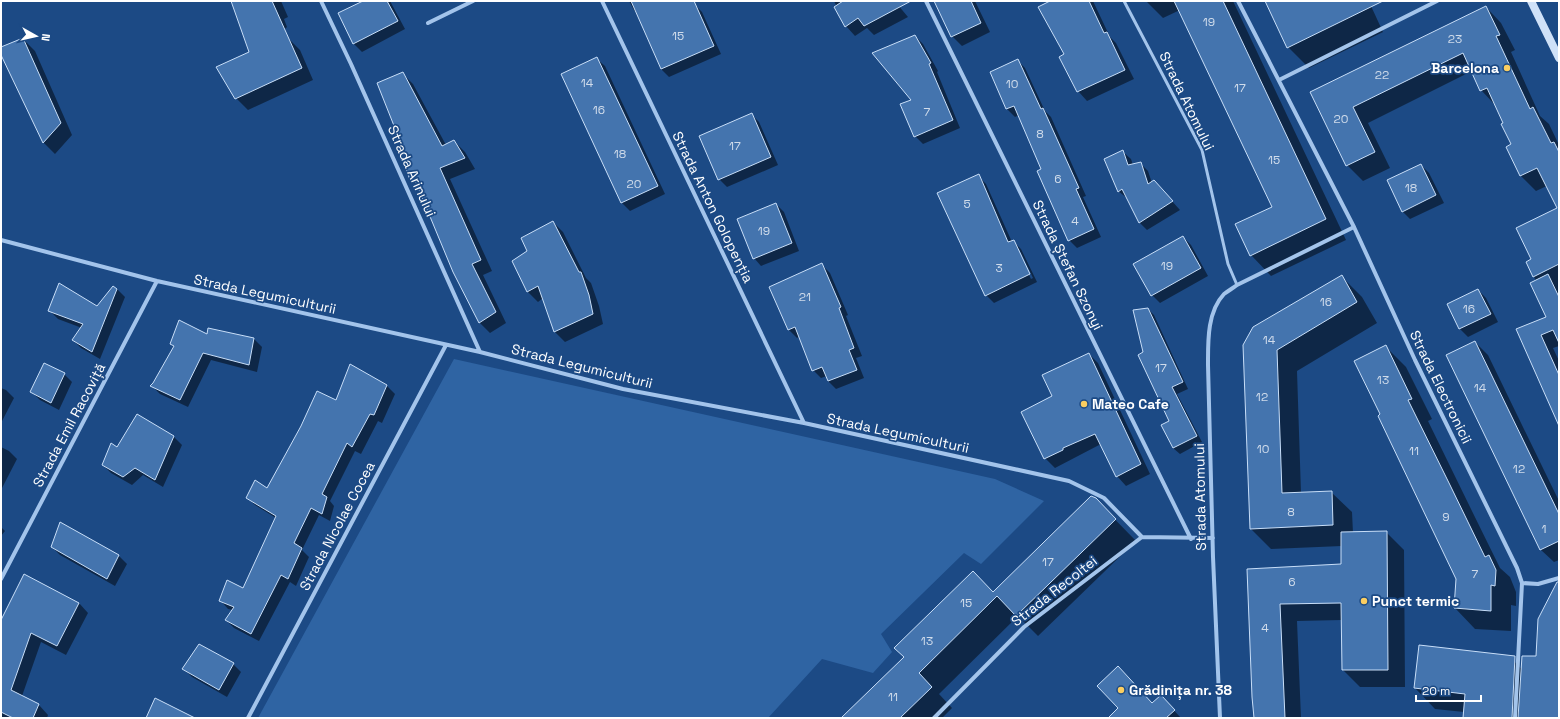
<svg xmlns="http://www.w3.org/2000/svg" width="1560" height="719" viewBox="0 0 1560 719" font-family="'Space Grotesk',sans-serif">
	<rect width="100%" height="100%" fill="#1c4a85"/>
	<path fill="#2f64a3" d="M 454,359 L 995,479 L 1044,501 L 981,564 L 964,553 L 881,634 L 892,652 L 873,673 L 822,659 L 768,718 L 258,718 Z"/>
	<path fill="#0007" fill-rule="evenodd" d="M 232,1 L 281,1 L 288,17 L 284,19 L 287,27 L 263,50 L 288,38 L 300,50 L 313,80 L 248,110 L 236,98 L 255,54 Z
		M 365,1 L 390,1 L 405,29 L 362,52 L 354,44 L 339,14 Z
		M 629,1 L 678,1 L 694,4 L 702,12 L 721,54 L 669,77 L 661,69 L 638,15 L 634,10 Z
		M 834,1 L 910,1 L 898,5 L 908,17 L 874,35 L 867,28 L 855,36 L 846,26 L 836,8 L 837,7 Z
		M 935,1 L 975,1 L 990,32 L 962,46 L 952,36 Z
		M 1052,1 L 1093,1 L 1110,37 L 1116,43 L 1134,79 L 1087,101 L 1078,91 L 1066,54 Z
		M 1146,1 L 1233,1 L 1346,240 L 1271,276 L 1251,255 L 1274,207 L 1180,10 L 1163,18 Z
		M 1266,1 L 1366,1 L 1371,6 L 1383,32 L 1309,68 L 1288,47 Z
		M 1486,7 L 1501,23 L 1515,50 L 1511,52 L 1540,116 L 1549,124 L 1559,145 L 1559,195 L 1549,185 L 1536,191 L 1521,176 L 1512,145 L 1496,106 L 1481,90 L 1472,71 L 1368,123 L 1390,168 L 1363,181 L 1347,165 L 1312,93 Z
		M 915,36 L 923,44 L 938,71 L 937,72 L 960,128 L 923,144 L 915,136 Z
		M 23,39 L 35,51 L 72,135 L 55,154 L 43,142 L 1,52 L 1,48 Z
		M 597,59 L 605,66 L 665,194 L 630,211 L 622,203 L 562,75 Z
		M 1017,60 L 1025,68 L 1045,111 L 1051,117 L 1086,196 L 1083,197 L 1101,237 L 1077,248 L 1069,240 L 1042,169 L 1019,115 L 1015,117 L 1007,109 L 991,72 Z
		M 402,73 L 413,84 L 446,145 L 454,141 L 465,152 L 475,169 L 450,179 L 492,271 L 483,275 L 506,323 L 490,333 L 479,322 L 419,187 L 411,180 L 405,163 L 410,161 Z
		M 751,114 L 759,122 L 778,165 L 727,187 L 719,179 Z
		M 1123,152 L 1131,159 L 1133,165 L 1140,163 L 1148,171 L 1152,183 L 1162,190 L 1180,210 L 1147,230 L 1140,223 L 1127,198 L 1118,191 Z
		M 1421,165 L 1429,173 L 1444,203 L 1410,219 L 1402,211 Z
		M 978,176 L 986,184 L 1012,242 L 1013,241 L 1021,249 L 1037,282 L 994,303 L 986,295 ZM 1017,249 L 1019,249 L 1033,278 L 1031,279 Z
		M 776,204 L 784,212 L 799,251 L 761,266 L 754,258 Z
		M 1559,207 L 1559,346 L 1553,348 L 1559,361 L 1559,424 L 1517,329 L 1548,317 L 1536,281 L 1527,262 L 1533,259 Z
		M 553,222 L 563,232 L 586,278 L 591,283 L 599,306 L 603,324 L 565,342 L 555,332 L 543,298 L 538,302 L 528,292 L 513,262 L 529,251 Z
		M 1183,237 L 1191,245 L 1208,276 L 1160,303 L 1152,295 Z
		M 822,265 L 830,273 L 848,315 L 846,316 L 862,356 L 856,358 L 864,378 L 836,389 L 828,381 L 827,376 L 821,378 L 813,370 L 800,336 L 797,338 L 789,330 Z
		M 1341,276 L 1362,297 L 1377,323 L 1297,371 L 1301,493 L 1331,492 L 1352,512 L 1353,533 L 1386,532 L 1404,550 L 1405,687 L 1360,687 L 1343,670 L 1342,620 L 1297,621 L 1301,718 L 1255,718 L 1248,570 L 1342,565 L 1342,546 L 1271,549 L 1251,529 L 1244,346 Z
		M 117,289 L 125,297 L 100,359 L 81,348 L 73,340 L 82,328 L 58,319 L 50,311 L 97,308 Z
		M 1478,290 L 1486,298 L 1498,322 L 1468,337 L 1460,329 L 1448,305 Z
		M 1148,309 L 1154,315 L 1188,389 L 1177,394 L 1202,442 L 1180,454 L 1173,448 L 1170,421 L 1144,353 Z
		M 207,335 L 254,339 L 262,347 L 257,372 L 211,360 L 188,407 L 160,394 L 152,386 L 174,347 L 171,344 Z
		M 1475,342 L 1488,355 L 1559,501 L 1559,560 L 1554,562 L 1541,550 L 1447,356 Z
		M 1386,347 L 1406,367 L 1432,419 L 1428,421 L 1470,507 L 1500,568 L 1510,577 L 1516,592 L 1516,606 L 1511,605 L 1511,631 L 1475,629 L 1455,608 L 1457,578 L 1382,415 Z
		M 1089,354 L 1098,363 L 1150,474 L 1126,486 L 1117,476 L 1101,444 L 1055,468 L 1045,458 L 1053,397 Z
		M 350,366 L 387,386 L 395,394 L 382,423 L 378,421 L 361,454 L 355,451 L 330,501 L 334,506 L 330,521 L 319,515 L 302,550 L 309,557 L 296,586 L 290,582 L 259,641 L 234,628 L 226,620 L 233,610 L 228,609 L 221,601 L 243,589 L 276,518 L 255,505 L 247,497 L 268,489 L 337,401 Z
		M 64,374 L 72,382 L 59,410 L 40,400 L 32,392 Z
		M 1,388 L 6,390 L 14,398 L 1,423 Z
		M 137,415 L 174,437 L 182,445 L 163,487 L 143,475 L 132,485 L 111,473 L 103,465 L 117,448 Z
		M 1,447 L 9,451 L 17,459 L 1,490 Z
		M 1095,499 L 1136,541 L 1038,636 L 1018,616 L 939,694 L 952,708 L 942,718 L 842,718 L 905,657 L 993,593 Z
		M 60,523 L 119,556 L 127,564 L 115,586 L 60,555 L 52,547 Z
		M 1,527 L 5,531 L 1,536 Z
		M 79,603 L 88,613 L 66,655 L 41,642 L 22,696 L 39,705 L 48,715 L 47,718 L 1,718 L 1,642 Z
		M 1509,656 L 1529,677 L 1525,718 L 1464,718 L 1464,712 L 1435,709 L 1415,688 Z
		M 233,664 L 241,672 L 227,697 L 192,677 L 184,669 Z
		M 1152,704 L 1168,704 L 1181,718 L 1109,718 Z"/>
	<path fill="#4474ae" stroke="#c8def8" d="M 231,1 L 272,1 L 302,68 L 235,99 L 216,67 L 249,52 Z
		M 363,1 L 387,1 L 398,21 L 353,44 L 338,13 Z
		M 631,1 L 694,1 L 714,46 L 661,69 Z
		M 843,1 L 911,1 L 864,26 L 858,18 L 845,27 L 834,7 Z
		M 934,1 L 971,1 L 981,23 L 951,37 Z
		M 1050,1 L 1089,1 L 1104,33 L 1107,32 L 1125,70 L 1077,92 L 1059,57 L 1064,54 L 1038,7 Z
		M 1174,1 L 1223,1 L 1326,219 L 1250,256 L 1235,224 L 1272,207 Z
		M 1265,1 L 1383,1 L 1287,48 Z
		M 1486,6 L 1500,35 L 1496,36 L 1530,109 L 1533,107 L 1551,143 L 1554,142 L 1559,152 L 1559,264 L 1533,277 L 1526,262 L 1531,259 L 1516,228 L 1557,208 L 1537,168 L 1520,176 L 1506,147 L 1511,144 L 1501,124 L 1503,123 L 1487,88 L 1480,91 L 1463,53 L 1353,107 L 1375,152 L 1346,166 L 1310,92 Z
		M 915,35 L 931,63 L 929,64 L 953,120 L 914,137 L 900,104 L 911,100 L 872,53 Z
		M 23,38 L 61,123 L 43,143 L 1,55 L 1,47 Z
		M 597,57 L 658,186 L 621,203 L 561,74 Z
		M 1018,59 L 1041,109 L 1043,108 L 1079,188 L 1076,189 L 1094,229 L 1068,241 L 1037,171 L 1041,169 L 1014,106 L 1006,109 L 990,72 Z
		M 403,72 L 442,146 L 454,140 L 465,158 L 440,168 L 481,260 L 472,264 L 496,312 L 479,323 L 453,272 L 414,178 L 410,180 L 404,163 L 408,161 L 377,83 Z
		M 752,113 L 771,157 L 718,180 L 699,136 Z
		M 1123,150 L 1128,165 L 1141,162 L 1148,184 L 1154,180 L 1173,201 L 1139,223 L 1122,189 L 1118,192 L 1104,159 Z
		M 1421,164 L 1436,195 L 1402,212 L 1387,180 Z
		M 979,174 L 1008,242 L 1014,240 L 1030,274 L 985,296 L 937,193 Z
		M 776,203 L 792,243 L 753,259 L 737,219 Z
		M 553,221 L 579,272 L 581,272 L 589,295 L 593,314 L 554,332 L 538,286 L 527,292 L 512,261 L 527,251 L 521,238 Z
		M 1183,236 L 1201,268 L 1151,296 L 1133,264 Z
		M 822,263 L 841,307 L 839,308 L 854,348 L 849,350 L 857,370 L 828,381 L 822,367 L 812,371 L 795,327 L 788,330 L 769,287 Z
		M 1548,274 L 1559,297 L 1559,343 L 1553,330 L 1541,335 L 1559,375 L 1559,426 L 1516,329 L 1546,317 L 1530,283 Z
		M 1342,275 L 1357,302 L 1277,350 L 1282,493 L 1332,491 L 1333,525 L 1250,529 L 1243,345 L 1253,327 Z
		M 59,283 L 97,306 L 113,286 L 117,289 L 92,352 L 72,340 L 83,324 L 48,311 Z
		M 1478,289 L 1491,314 L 1459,329 L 1447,304 Z
		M 1148,308 L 1183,382 L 1172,387 L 1197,436 L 1173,448 L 1161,425 L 1169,421 L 1138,355 L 1143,352 L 1133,310 Z
		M 179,320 L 207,334 L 208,328 L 254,338 L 249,365 L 203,353 L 180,400 L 150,386 L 153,383 L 174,346 L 170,344 Z
		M 1475,341 L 1559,514 L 1559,541 L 1540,550 L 1446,355 Z
		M 1386,345 L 1412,399 L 1408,400 L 1450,485 L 1485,557 L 1489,555 L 1496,570 L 1495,586 L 1491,585 L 1491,611 L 1454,608 L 1456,579 L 1378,416 L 1380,414 L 1354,361 Z
		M 1089,353 L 1141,464 L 1116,477 L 1095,434 L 1063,448 L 1063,450 L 1044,459 L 1021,412 L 1052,396 L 1042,375 Z
		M 44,363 L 65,373 L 51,403 L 30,392 Z
		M 350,364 L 387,385 L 374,415 L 370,414 L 352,447 L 347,443 L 322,494 L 327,497 L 322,514 L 311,508 L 294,543 L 302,548 L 288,579 L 281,575 L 251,634 L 225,620 L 234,607 L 219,601 L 227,580 L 243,588 L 276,516 L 246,498 L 255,480 L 267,488 L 301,426 L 317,391 L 336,400 Z
		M 137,414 L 174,436 L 155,480 L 135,468 L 123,477 L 102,465 L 111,443 L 117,447 Z
		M 1091,496 L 1096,498 L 1116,519 L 1016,616 L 997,596 L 919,673 L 932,687 L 900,718 L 841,718 L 904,657 L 894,648 L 973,571 L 993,592 Z
		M 60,522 L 119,555 L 107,579 L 51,547 Z
		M 1387,531 L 1388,670 L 1342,670 L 1341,603 L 1280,604 L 1285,718 L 1254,718 L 1252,697 L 1247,569 L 1341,564 L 1341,532 Z
		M 24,574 L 79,603 L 57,646 L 31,633 L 11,690 L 39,704 L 33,718 L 13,718 L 1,712 L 1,620 Z
		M 1557,582 L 1559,582 L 1559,718 L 1518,718 L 1522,656 L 1536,656 L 1538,619 Z
		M 199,644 L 234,663 L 219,690 L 182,669 Z
		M 1419,645 L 1515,656 L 1512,718 L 1463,718 L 1465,694 L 1414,688 Z
		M 1118,666 L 1152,703 L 1161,695 L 1175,710 L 1166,718 L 1108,718 L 1118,708 L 1097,686 Z
		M 155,698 L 195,718 L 146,718 Z"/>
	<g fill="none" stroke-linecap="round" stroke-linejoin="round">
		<path stroke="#a3c4eb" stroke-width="3" d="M 1124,1 L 1202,150 L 1228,264 L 1237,285"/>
		<path stroke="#a3c4eb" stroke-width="4" d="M 321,1 L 351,64 L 480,352
			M 602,1 L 804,423
			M 926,1 L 1191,539
			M 1238,1 L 1354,227 L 1415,360 L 1517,568 L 1522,583 L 1515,718
			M 428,23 L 473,1
			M 1279,80 L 1437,1
			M 1,240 L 157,281 L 480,352 L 623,389 L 804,423 L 1069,481 L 1104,498 L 1142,537
			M 1,579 L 157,281
			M 1522,583 L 1538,584 L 1559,578
			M 248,718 L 446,345
			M 934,718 L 1024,627 L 1142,537 L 1213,538
			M 1220,718 L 1213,557 L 1208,365 C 1208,342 1207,312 1224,294 C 1228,291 1233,288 1237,285 L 1354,227"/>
		<path stroke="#cfe1f8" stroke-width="8" d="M 1531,1 L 1559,58"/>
	</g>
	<g fill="#fbce61" stroke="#1c4a85" stroke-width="1.5">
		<circle cx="1507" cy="68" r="4"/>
		<circle cx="1084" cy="404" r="4"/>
		<circle cx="1364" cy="601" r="4"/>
		<circle cx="1121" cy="690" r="4"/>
	</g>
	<g text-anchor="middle" stroke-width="3.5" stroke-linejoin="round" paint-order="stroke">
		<g font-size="12" fill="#d0dceb">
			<text x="1209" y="26">19</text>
			<text x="678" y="40">15</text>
			<text x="1455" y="43">23</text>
			<text x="1382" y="79">22</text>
			<text x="587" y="87">14</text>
			<text x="1012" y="88">10</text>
			<text x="1240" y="92">17</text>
			<text x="599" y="114">16</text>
			<text x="927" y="116">7</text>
			<text x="1341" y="123">20</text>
			<text x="1040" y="138">8</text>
			<text x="735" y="150">17</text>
			<text x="620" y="158">18</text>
			<text x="1274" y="164">15</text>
			<text x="1058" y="183">6</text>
			<text x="634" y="188">20</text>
			<text x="1411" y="192">18</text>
			<text x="967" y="208">5</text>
			<text x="1075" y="225">4</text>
			<text x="764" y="235">19</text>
			<text x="1167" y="270">19</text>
			<text x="999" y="272">3</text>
			<text x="805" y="301">21</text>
			<text x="1326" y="306">16</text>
			<text x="1469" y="313">16</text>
			<text x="1269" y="344">14</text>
			<text x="1161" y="372">17</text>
			<text x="1383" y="384">13</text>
			<text x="1480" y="392">14</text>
			<text x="1262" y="401">12</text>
			<text x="1263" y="453">10</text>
			<text x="1414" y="455">11</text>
			<text x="1519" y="473">12</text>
			<text x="1291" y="516">8</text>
			<text x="1446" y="521">9</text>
			<text x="1544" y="533">1</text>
			<text x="1048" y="566">17</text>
			<text x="1475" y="578">7</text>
			<text x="1292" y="586">6</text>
			<text x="966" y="607">15</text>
			<text x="1265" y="632">4</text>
			<text x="927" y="645">13</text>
			<text x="893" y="701">11</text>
		</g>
		<g font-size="14" font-weight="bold" fill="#fff" stroke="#1c4a85" text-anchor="start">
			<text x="1499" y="73" text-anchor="end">Barcelona</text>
			<text x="1092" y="409">Mateo Cafe</text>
			<text x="1372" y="606">Punct termic</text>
			<text x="1129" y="695">Grădinița nr. 38</text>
		</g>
		<g font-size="14" fill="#fff" stroke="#1c4a85">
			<text transform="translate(1187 101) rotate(64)" y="5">Strada Atomului</text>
			<text transform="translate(412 171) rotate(66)" y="5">Strada Arinului</text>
			<text transform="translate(713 207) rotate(64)" y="5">Strada Anton Golopenția</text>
			<text transform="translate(1068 265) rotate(64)" y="5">Strada Ștefan Szonyi</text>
			<text transform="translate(265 294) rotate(12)" y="5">Strada Legumiculturii</text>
			<text transform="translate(582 366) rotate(14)" y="5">Strada Legumiculturii</text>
			<text transform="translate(1441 387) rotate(64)" y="5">Strada Electronicii</text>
			<text transform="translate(69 425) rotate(-62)" y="5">Strada Emil Racoviță</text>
			<text transform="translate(898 433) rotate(12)" y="5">Strada Legumiculturii</text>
			<text transform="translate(1200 497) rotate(-91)" y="5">Strada Atomului</text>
			<text transform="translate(337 526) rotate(-62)" y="5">Strada Nicolae Cocea</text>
			<text transform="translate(1054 591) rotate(-38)" y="5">Strada Recoltei</text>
		</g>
	</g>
	<rect width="1560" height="719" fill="none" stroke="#ffffff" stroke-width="4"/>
	<g transform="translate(36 36) rotate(98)" stroke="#1c4a85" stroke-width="3" paint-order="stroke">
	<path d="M0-3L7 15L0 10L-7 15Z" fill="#ffffff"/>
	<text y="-6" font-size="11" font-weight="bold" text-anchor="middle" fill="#ffffff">N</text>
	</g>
	<path d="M1416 695v6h65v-6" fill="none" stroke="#ffffff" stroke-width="2"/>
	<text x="1422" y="695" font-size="12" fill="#ffffff" stroke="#1c4a85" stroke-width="3" paint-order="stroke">20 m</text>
</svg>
